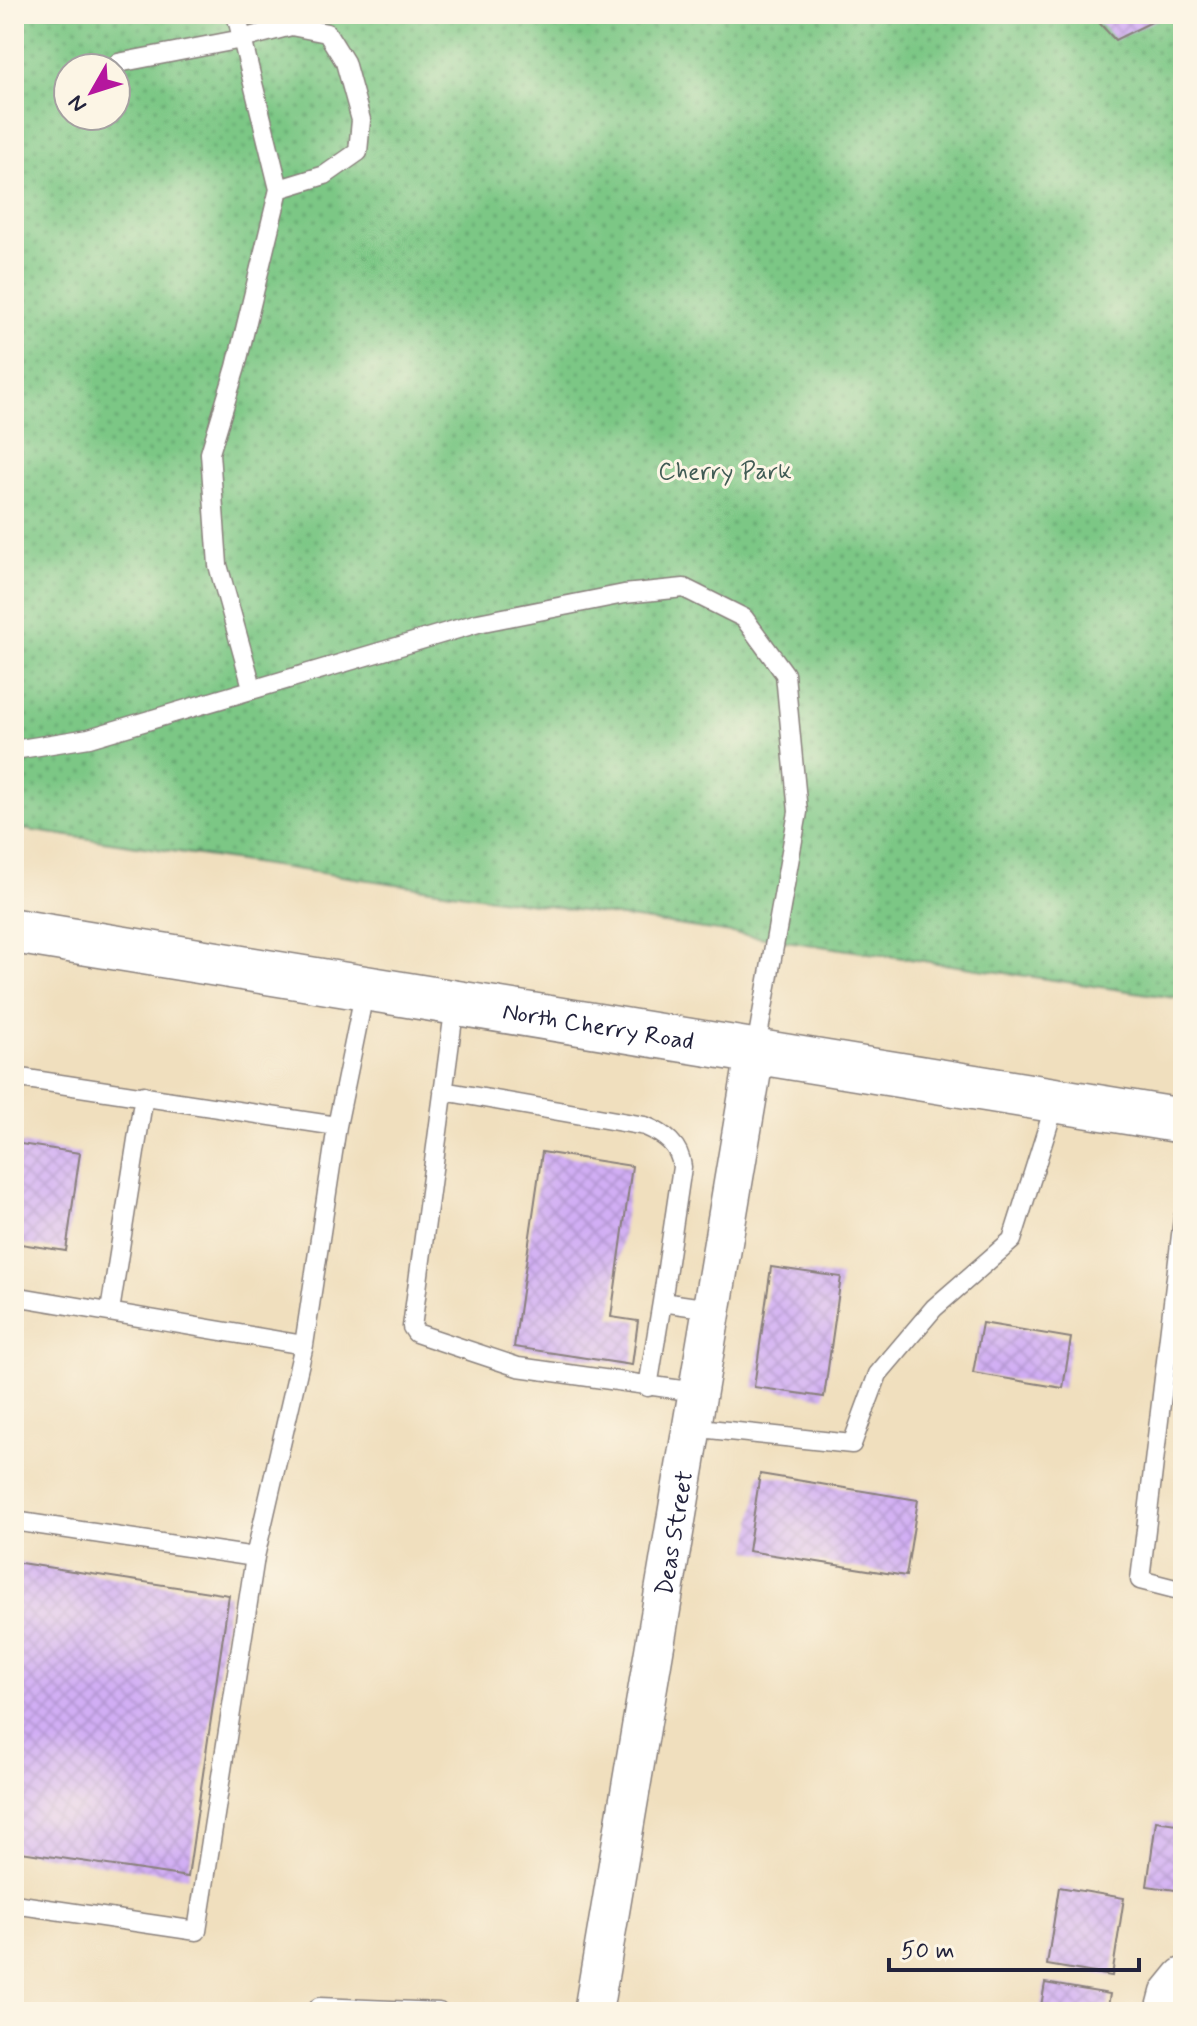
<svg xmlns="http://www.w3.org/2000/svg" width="1197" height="2026" viewBox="0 0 1197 2026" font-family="Mynerve,sans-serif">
	<defs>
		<pattern id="park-dots" width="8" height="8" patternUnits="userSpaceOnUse" patternTransform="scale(2)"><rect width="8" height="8" fill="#7bc785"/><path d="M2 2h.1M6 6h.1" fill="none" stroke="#64a16e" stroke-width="1.8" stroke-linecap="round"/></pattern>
		<pattern id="building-cross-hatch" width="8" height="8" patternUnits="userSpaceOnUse" patternTransform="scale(2)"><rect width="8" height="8" fill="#d1aef4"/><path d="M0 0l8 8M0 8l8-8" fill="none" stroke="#b395d2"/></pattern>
	</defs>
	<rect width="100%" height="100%" fill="#fcf5e5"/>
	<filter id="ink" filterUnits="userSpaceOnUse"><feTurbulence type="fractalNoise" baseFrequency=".0125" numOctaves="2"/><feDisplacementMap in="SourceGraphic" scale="16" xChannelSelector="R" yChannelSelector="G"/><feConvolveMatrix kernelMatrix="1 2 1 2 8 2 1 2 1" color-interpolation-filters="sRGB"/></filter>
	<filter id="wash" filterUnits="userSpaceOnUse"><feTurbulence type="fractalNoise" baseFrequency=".006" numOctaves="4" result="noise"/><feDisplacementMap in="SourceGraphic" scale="32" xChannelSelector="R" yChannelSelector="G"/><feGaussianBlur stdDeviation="1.8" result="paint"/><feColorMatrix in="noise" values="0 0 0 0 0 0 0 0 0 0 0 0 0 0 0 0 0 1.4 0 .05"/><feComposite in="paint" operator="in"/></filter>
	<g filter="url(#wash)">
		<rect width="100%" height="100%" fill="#f0dfbe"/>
		<path fill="url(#park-dots)" stroke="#4e7460" stroke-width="2" fill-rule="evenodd" d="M 14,14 L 1183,14 L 1183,999 L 14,828 ZM 68,68 L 116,68 L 116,116 L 68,116 Z"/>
		<g id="blocks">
			<path fill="url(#building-cross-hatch)" d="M 1091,14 L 1168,14 L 1115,40 Z
				M 14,1143 L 80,1153 L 66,1251 L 14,1243 Z
				M 542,1152 L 632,1166 L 611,1317 L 638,1321 L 632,1365 L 514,1347 Z
				M 771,1267 L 841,1277 L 824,1397 L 754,1387 Z
				M 982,1323 L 1071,1338 L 1063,1388 L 973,1373 Z
				M 760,1474 L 918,1500 L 906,1576 L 748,1551 Z
				M 14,1562 L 229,1595 L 188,1877 L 14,1851 Z
				M 1156,1821 L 1183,1825 L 1183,1891 L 1147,1886 Z
				M 1059,1887 L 1124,1898 L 1112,1976 L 1047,1965 Z
				M 1045,1983 L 1110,1994 L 1107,2012 L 1040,2012 Z"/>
		</g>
	</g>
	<g filter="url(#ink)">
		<use href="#blocks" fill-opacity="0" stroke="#89807c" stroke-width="2"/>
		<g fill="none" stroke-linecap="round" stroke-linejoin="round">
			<g stroke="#89807c" stroke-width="21">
				<path id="lane" d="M 236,14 L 279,189 L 236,367 L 210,453 L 218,565 L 252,687
					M 118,63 L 242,39 L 291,26 L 327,33 L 345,62 L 361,120 L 358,152 L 325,175 L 279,189
					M 14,750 L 89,738 L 478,623 L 624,594 L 684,588 L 744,618 L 785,674 L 798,812 L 755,1053
					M 455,1004 L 412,1327 L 416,1333 L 518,1367 L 696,1392
					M 14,1077 L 337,1126
					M 443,1091 L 645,1126 C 664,1134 680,1145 682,1167 L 662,1302
					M 1183,1218 L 1140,1580 L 1183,1591
					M 14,1296 L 304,1345 L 255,1557 L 14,1521
					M 110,1311 L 144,1095
					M 304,1345 L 337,1126 L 365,989
					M 648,1387 L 662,1302 L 710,1309
					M 690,1427 L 852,1444 L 878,1374 L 934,1308 L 1012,1240 L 1056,1101
					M 14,1904 L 197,1931 L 255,1557
					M 319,2007 L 439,2012"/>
			</g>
			<g stroke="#89807c" stroke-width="41">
				<g id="street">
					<path id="s1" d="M 593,2012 L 755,1053"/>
					<path d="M 1165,2012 L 1170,1993 L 1183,1977"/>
				</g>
			</g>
			<g stroke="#89807c" stroke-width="47">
				<g id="primary">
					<path id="s2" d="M 14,931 L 1183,1121"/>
				</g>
			</g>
			<use href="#lane" stroke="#fff" stroke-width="18"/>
			<use href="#street" stroke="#fff" stroke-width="38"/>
			<use href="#primary" stroke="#fff" stroke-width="44"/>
		</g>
	</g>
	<g text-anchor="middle" stroke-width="6" stroke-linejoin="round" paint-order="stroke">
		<g font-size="24" fill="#415c55" stroke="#fcf5e5">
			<text x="725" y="479">Cherry Park</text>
		</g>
		<g font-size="24" fill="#22223b" stroke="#fcf5e5">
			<text dy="8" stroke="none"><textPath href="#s2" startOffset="592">North Cherry Road</textPath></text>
			<text dy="8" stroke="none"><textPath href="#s1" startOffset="486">Deas Street</textPath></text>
		</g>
	</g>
	<rect width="1197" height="2026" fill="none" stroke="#fcf5e5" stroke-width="48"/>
	<g transform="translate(92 92) rotate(231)"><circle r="38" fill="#fcf5e5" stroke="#a5a1a1" stroke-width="2"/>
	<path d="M0-6L14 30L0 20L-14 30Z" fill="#b5179e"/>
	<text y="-12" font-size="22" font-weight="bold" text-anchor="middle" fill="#22223b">N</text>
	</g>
	<path d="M889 1958v12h250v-12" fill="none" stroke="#22223b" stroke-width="4"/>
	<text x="901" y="1958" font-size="24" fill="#22223b" stroke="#fcf5e5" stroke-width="6" paint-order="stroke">50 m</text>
</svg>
